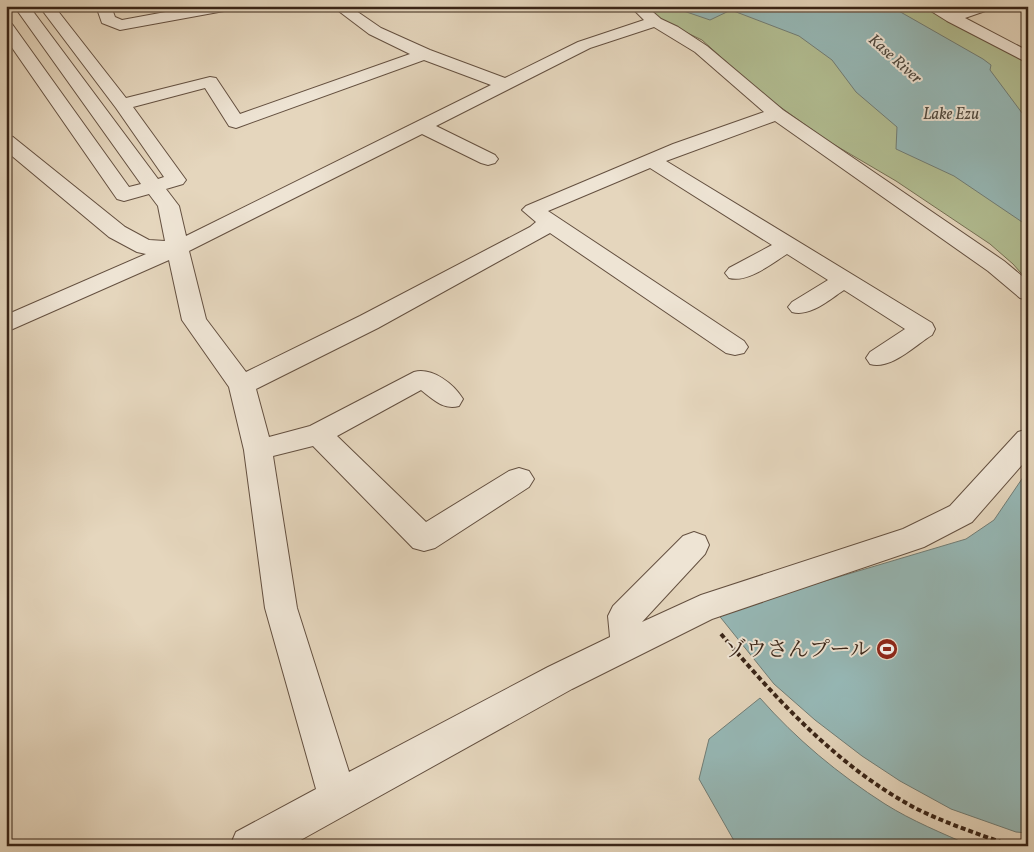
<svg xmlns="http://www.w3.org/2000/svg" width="1034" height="852" viewBox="0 0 1034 852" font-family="Vollkorn,'Noto Serif JP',serif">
	<rect width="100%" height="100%" fill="#e5d6bd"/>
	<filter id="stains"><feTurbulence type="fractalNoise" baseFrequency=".004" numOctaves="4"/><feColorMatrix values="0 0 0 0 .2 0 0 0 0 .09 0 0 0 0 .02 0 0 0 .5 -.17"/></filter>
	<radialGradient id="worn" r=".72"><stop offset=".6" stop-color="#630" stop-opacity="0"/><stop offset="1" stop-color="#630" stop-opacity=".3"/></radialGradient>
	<path fill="#b2be93" stroke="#767155" d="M 643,6 L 922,6 L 1028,61 L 1028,281 L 1013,264 L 990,244 L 896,181 L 828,141 L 762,94 L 702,40 L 654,17 Z"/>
	<path fill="#96b8b6" stroke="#717d76" d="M 669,6 L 890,6 L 983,59 L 991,65 L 990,70 L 1028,121 L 1028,226 L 954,176 L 896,149 L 897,127 L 856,92 L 832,60 L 799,36 L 731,10 L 710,20 Z
		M 1028,470 L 1028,833 L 1016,832 L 951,809 L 900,781 L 862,756 L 815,720 L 774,684 L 717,613 L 966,539 L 994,520 Z
		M 760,698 C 796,739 838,774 885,804 C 912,821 942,833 971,846 L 737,846 L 699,779 L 709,739 Z"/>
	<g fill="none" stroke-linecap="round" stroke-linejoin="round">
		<g stroke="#645040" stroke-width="2">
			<path id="minor" d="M 14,6 L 29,6 L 158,179 L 164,177 L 116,108 L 39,6 L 54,6 L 126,98 L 210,77 L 216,78 L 240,114 L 410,54 L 369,34 L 332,6 L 349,6 L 381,28 L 430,50 L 505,78 L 578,42 L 644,20 L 630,6 L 646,6 L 661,19 L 678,27 L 707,46 L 783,110 L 1004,261 L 1028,281 L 1028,300 L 1020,298 L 988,271 L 775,121 L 666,161 L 932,323 L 935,329 L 932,335 C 914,346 891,370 870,364 L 866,358 L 870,352 L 905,329 L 844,290 C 829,300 810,317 792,312 L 788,307 L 792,302 L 828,280 L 787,254 C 771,264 748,283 729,278 L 725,273 L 729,268 L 772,245 L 650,168 L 548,211 L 744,341 L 748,347 L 744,353 L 735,355 L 726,353 L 550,233 L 378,328 L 256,389 L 269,437 L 310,426 L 414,372 C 432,367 454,384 463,399 L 459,406 C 443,410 434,400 421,390 L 337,436 L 426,522 L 509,471 L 519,468 L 529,471 L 534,479 L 529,487 L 435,548 L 424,551 L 413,548 L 313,446 L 273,456 L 297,608 L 349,772 L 548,667 L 610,637 L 608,616 L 613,606 L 683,536 L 694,532 L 705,536 L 709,545 L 705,554 L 642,622 L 701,595 L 903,529 L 950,506 L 1018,432 L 1028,429 L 1028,458 L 972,522 L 924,547 L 712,619 L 572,689 L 290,846 L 230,846 L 236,832 L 316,789 L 265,608 L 244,450 L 229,387 L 182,320 L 169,260 L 6,332 L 6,315 L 146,254 L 137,252 L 109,237 L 6,151 L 6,135 L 13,137 L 125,227 L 149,240 L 165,241 L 158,206 L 149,194 L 124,201 L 117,199 L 6,39 L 6,22 L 12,24 L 129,187 L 141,184 ZM 654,27 L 695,52 L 764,112 L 673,144 L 526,206 L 522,210 L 536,222 L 530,227 L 360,316 L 246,372 L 206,319 L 189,251 L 422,134 L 481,163 L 488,165 L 495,163 L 498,159 L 495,155 L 436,126 L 590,48 ZM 424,60 L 491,85 L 186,236 L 179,206 L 166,189 L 183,184 L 186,180 L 133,107 L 205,88 L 229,126 L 236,128 Z
				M 96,6 L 111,6 L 115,17 L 122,20 L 198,6 L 231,6 L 229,9 L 224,11 L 120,30 L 102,23 Z
				M 923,6 L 942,6 L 953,12 L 971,6 L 993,6 L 991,9 L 965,18 L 1028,51 L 1028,63 L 947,21 Z"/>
		</g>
		<path stroke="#392417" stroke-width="4" stroke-dasharray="5 3" stroke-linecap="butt" d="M 721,634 C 777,700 839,768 917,809 C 948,824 980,835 1013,846"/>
		<use href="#minor" fill="#eee4d4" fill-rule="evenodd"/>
	</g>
	<defs>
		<g id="stadium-disc" transform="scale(1.125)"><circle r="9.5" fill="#8f2418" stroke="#eee4d4"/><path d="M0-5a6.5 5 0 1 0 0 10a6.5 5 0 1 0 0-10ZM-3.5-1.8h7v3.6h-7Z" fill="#fff"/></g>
	</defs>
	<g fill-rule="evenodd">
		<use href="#stadium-disc" x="887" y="649"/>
	</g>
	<g text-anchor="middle" stroke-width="4" stroke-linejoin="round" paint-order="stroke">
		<g font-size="16" font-style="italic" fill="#50493f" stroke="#eee4d4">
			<text transform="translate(896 58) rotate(42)" y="6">Kase River</text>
			<text x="951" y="119">Lake Ezu</text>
		</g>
		<g font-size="21" fill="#392417" stroke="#eee4d4" text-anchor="end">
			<text x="871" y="656">ゾウさんプール</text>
		</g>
	</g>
	<rect width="1034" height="852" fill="none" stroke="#e5d6bd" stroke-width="25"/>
	<rect x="8" y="8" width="1019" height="837" fill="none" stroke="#392417" stroke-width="2.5"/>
	<rect x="12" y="12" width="1009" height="827" fill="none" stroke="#392417"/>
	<rect width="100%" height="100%" filter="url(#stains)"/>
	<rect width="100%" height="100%" fill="url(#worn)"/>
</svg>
